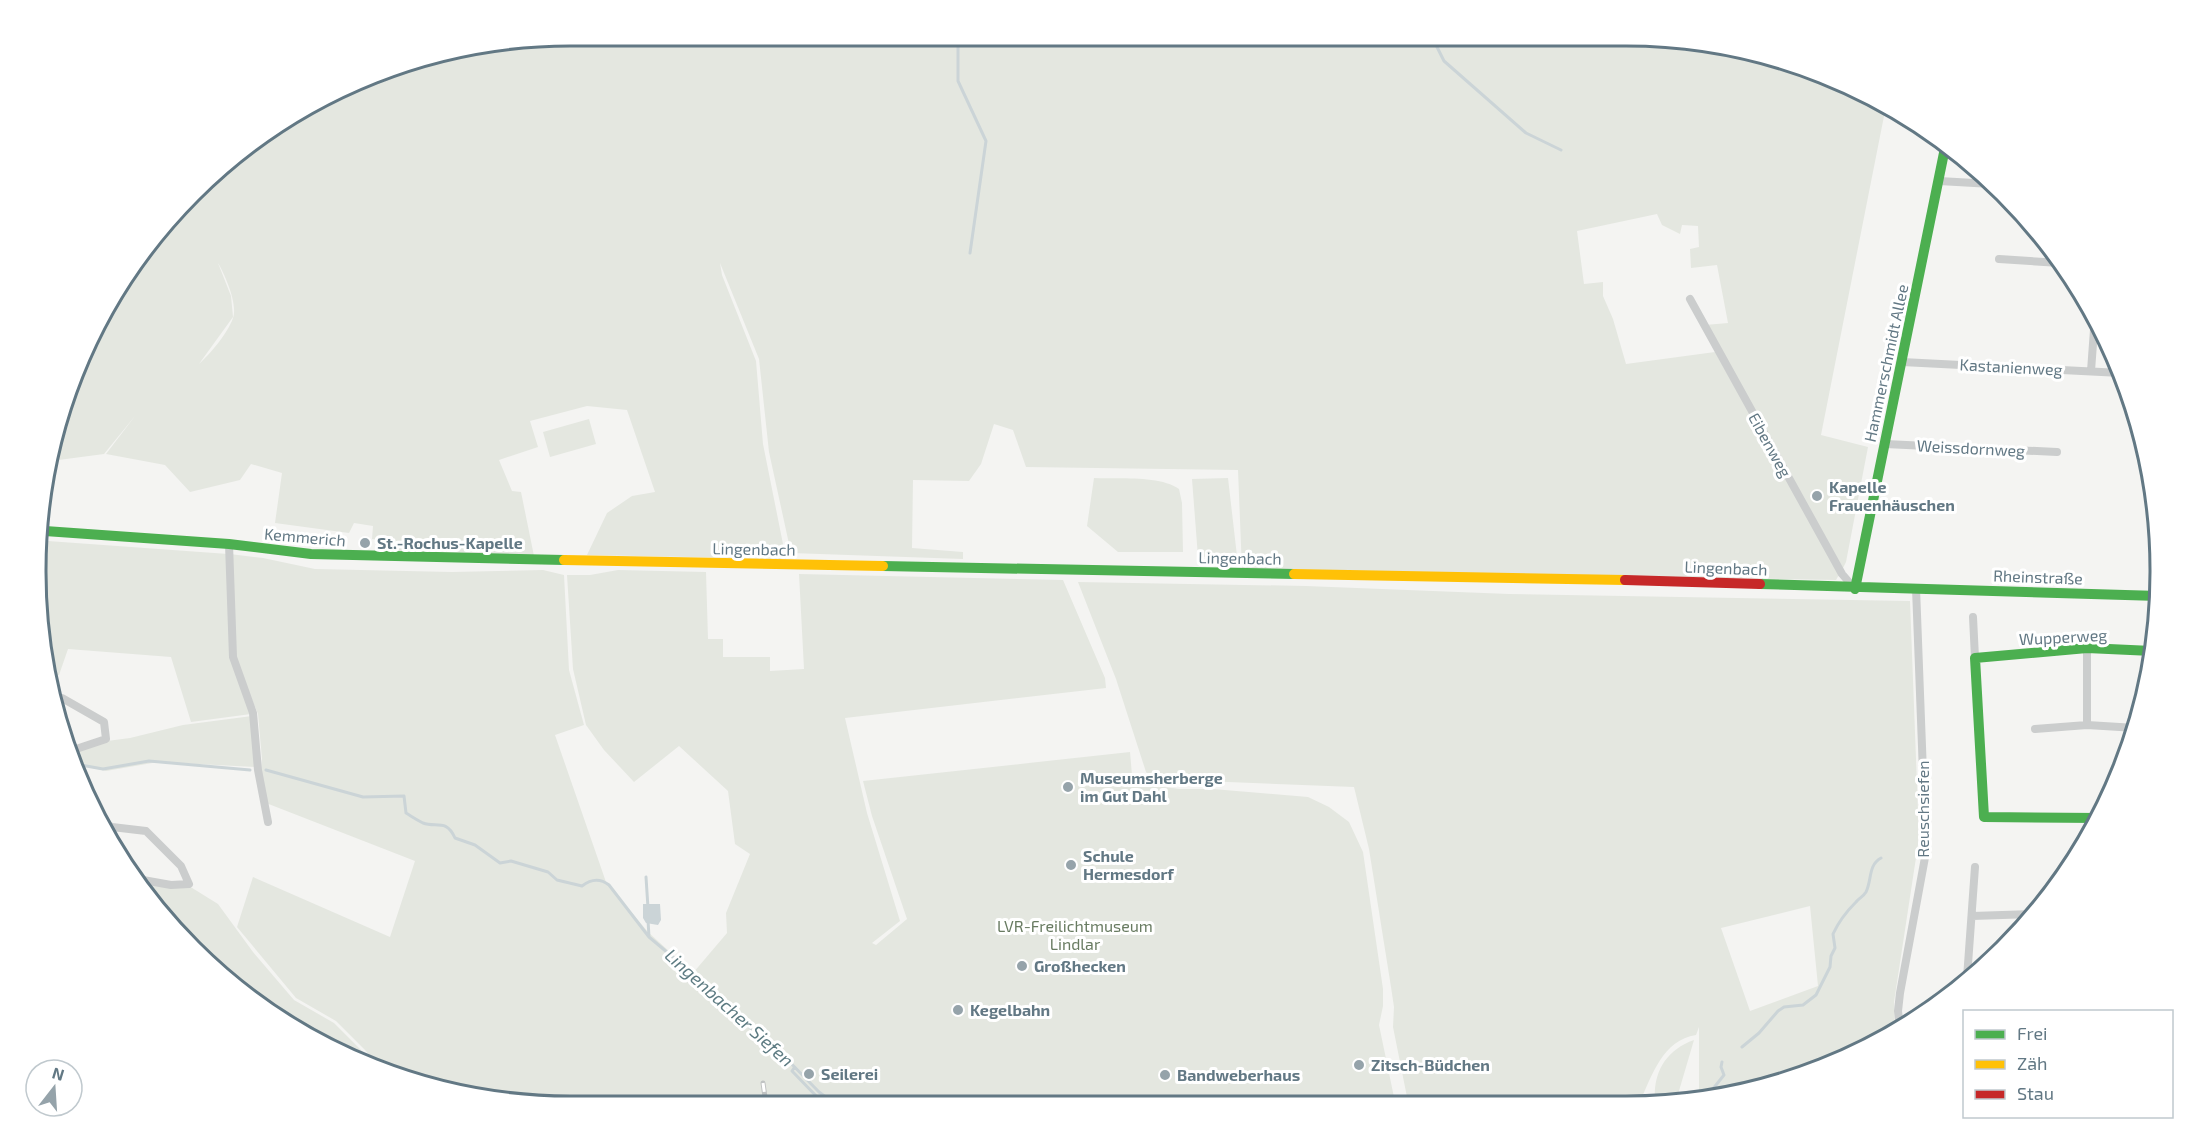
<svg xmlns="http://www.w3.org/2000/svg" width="2197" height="1142" viewBox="0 0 2197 1142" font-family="'Exo 2',sans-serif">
	<rect width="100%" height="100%" fill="#f4f4f2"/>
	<path fill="#e4e7e0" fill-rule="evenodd" d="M 571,36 L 1661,37 L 1765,54 L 1863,91 L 1886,106 L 1821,435 L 1868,447 L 1846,562 L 1843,568 L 1705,325 L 1728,323 L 1717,265 L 1691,268 L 1690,249 L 1699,247 L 1698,226 L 1682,225 L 1680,234 L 1662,225 L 1657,214 L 1577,231 L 1584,284 L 1603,282 L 1603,296 L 1613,319 L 1626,364 L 1715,352 L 1840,573 L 1836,580 L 1242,570 L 1238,470 L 1026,467 L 1013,430 L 994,424 L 981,464 L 969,481 L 913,480 L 912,548 L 963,552 L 963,559 L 791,553 L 769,452 L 759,359 L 720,263 L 722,275 L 756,361 L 763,444 L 786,559 L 587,555 L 607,513 L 632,496 L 655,492 L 627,410 L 587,406 L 530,421 L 538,447 L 499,460 L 512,491 L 521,492 L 534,556 L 377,554 L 378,540 L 372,539 L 373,526 L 354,523 L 349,533 L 275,523 L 282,473 L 251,464 L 240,480 L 190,492 L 165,465 L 106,454 L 135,416 L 104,454 L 51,461 L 54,433 L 126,274 L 245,147 L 399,65 ZM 218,263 C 225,275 238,304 233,318 C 228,333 210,354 199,364 L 233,317 L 231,296 Z
		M 589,419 L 596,444 L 550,457 L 543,432 Z
		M 1094,478 C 1118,479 1160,475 1179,489 L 1182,503 L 1183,552 L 1118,552 L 1087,526 Z
		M 1228,478 L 1237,556 L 1198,557 L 1192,479 Z
		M 48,541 L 228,554 L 230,640 L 251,714 L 191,722 L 171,657 L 68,649 L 59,675 L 49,676 L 39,617 Z
		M 230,554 L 263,558 L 315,569 L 452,572 L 543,570 L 564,575 L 569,670 L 584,725 L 555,735 L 606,882 L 648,932 L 693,973 L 727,933 L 726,913 L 750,854 L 735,844 L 728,791 L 679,746 L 634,782 L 604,750 L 586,725 L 573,669 L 567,575 L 590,575 L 618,570 L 706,572 L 708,639 L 723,639 L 723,657 L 770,657 L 770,671 L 804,669 L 799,574 L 1063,580 L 1105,678 L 1106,688 L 845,718 L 867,813 L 900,921 L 872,943 L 876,945 L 907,919 L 872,816 L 863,781 L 1130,752 L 1132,775 L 1140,775 L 1148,785 L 1180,789 L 1213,789 L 1308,797 L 1329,807 L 1349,822 L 1363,852 L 1383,989 L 1383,1006 L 1379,1025 L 1395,1102 L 536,1105 L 432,1088 L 380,1068 L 365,1050 L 336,1021 L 296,998 L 237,927 L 253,877 L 390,937 L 415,861 L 266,803 L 261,771 L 262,759 L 258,714 L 234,656 Z
		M 1078,582 L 1306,586 L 1509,594 L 1910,601 L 1919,838 L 1894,1002 L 1895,1031 L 1830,1065 L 1699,1101 L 1699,1027 L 1696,1035 C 1663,1040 1652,1075 1640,1102 L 1408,1102 L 1393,1027 L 1394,1007 L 1391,987 L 1369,849 L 1354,787 L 1152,779 L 1146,772 L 1116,679 ZM 1810,906 L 1818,986 L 1750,1011 L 1721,928 Z
		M 252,716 L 255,767 L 158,762 L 106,771 L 75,764 L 71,753 L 107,741 L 130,738 L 183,725 Z
		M 144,882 L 189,886 L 218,904 L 253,952 L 294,1000 L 334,1023 L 378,1067 L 334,1051 L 192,949 Z
		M 1694,1040 L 1676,1101 L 1655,1101 C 1653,1072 1666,1050 1694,1040 Z"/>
	<path fill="#cbd4d7" d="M 643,904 L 660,904 L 661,920 L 658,925 L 646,923 L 643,918 Z"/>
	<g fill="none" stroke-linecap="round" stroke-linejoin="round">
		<path stroke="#cbd4d7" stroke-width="3" d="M 958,36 L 958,81 L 986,141 L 970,253
			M 1432,37 L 1444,61 L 1526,133 L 1561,150
			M 75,764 L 103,769 L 149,761 L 250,770
			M 266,770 L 363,797 L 404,796 L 406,813 C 411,816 417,820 423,823 C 436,828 446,818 455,838 L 475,845 L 500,863 L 511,861 L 548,872 L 557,880 L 582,886 C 591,879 600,878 609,885 L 649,937
			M 646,877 L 648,908
			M 648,920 L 649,937 L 687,969 L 737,1017 L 776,1048 L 819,1092 L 835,1104
			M 1742,1047 L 1759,1033 L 1778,1011 L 1784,1007 L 1803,1005 L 1816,995 L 1830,967 L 1831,956 L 1835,948 L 1833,934 C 1838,923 1848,910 1856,902 C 1859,898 1863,897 1866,892 C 1872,880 1868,865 1881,858
			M 794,1068 L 792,1071 L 820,1100
			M 1710,1098 L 1712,1090 L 1724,1075 L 1721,1067 L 1722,1062"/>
		<path stroke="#cbcdcd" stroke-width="8" d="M 1939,181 L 1992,184
			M 1999,259 L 2060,263
			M 1690,299 L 1842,574 L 1855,589
			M 1902,362 L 2121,373
			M 2091,371 L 2095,316
			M 1885,444 L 2057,452
			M 229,544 L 233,657 L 253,713 L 258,770 L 268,822
			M 1973,617 L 1975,658
			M 52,695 L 62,698 L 104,722 L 106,739 L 70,751
			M 2087,725 L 2087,648
			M 2035,729 L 2087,725 L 2136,728
			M 102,823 L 112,827 L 146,831 L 181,866 L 189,884 L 171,885 L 143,880
			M 1972,916 L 2033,914
			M 1967,978 L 1975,867
			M 1900,1028 L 1898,1011 L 1900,993 L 1926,852 L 1916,588"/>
		<path stroke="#4caf50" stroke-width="10" d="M 45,531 L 229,544 L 311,554 L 564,560
			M 883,566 L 1294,574
			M 1760,584 L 2159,596
			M 1855,589 L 1946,143
			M 2099,818 L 1984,817 L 1975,658 L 2087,648 L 2152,651"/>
		<path stroke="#ffc107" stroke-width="10" d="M 564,560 L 883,566
			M 1294,574 L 1625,580"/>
		<path stroke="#c62828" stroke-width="10" d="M 1625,580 L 1760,584"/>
		<g stroke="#c0c3c3" stroke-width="5">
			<path id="rail" d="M 763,1083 L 766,1104"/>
		</g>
		<use href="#rail" stroke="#fff" stroke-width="3" stroke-dasharray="9" stroke-linecap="butt"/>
	</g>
	<g fill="#95a3aa" stroke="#fff" stroke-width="2">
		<circle cx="1817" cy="496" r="6"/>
		<circle cx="365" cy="543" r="6"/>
		<circle cx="1068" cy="787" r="6"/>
		<circle cx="1071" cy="865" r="6"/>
		<circle cx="1022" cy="966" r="6"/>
		<circle cx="958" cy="1010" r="6"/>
		<circle cx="1359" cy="1065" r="6"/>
		<circle cx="809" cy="1074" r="6"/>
		<circle cx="1165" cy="1075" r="6"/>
	</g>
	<g text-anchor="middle" stroke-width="6" stroke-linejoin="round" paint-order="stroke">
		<g font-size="16" fill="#627884" stroke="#fff">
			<text transform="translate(1886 363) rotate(-78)" y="6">Hammerschmidt Allee</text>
			<text transform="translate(2011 367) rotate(3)" y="6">Kastanienweg</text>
			<text transform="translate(1770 445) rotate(61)" y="6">Eibenweg</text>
			<text transform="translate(1971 448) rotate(3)" y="6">Weissdornweg</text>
			<text transform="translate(305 537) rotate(5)" y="6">Kemmerich</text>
			<text transform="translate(754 549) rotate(1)" y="6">Lingenbach</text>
			<text transform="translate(1240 558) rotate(1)" y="6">Lingenbach</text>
			<text transform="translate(1726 568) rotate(2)" y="6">Lingenbach</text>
			<text transform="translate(2038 577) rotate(2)" y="6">Rheinstraße</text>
			<text transform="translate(2063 637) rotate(-3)" y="6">Wupperweg</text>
			<text transform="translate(1923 809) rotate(-90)" y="6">Reuschsiefen</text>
		</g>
		<g font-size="16" font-weight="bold" fill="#627884" stroke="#fff" text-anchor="start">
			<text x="1829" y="493">Kapelle<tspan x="1829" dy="18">Frauenhäuschen</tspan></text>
			<text x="377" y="549">St.-Rochus-Kapelle</text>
			<text x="1080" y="784">Museumsherberge<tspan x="1080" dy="18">im Gut Dahl</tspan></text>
			<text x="1083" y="862">Schule<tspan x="1083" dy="18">Hermesdorf</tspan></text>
			<text x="1034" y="972">Großhecken</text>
			<text x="970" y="1016">Kegelbahn</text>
			<text x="1371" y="1071">Zitsch-Büdchen</text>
			<text x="821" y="1080">Seilerei</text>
			<text x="1177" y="1081">Bandweberhaus</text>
		</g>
		<g font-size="16" fill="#687b61" stroke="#fff">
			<text x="1075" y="932">LVR-Freilichtmuseum<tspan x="1075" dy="18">Lindlar</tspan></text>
		</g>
		<g font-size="18" font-style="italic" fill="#5d7b82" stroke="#fff">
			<text transform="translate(729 1008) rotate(42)" y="6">Lingenbacher Siefen</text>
		</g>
	</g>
	<path d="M0 0H2197V1142H0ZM570 46H1626A524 524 0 0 1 2150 570V572A524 524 0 0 1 1626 1096H570A524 524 0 0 1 46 572V570A524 524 0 0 1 570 46Z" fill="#fff" fill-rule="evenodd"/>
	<path fill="none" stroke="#627884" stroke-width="3" d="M570 46H1626A524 524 0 0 1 2150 570V572A524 524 0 0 1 1626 1096H570A524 524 0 0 1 46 572V570A524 524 0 0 1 570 46Z"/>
	<rect x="1963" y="1010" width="210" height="108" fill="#ffffff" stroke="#c0c9ce" stroke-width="1.5"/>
	<rect x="1975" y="1030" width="30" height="9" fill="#4caf50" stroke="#c0c9ce" stroke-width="1.5"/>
	<text x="2017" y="1040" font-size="18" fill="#627884">Frei</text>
	<rect x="1975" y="1060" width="30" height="9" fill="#ffc107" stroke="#c0c9ce" stroke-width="1.5"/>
	<text x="2017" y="1070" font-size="18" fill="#627884">Zäh</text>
	<rect x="1975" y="1090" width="30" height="9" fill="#c62828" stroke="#c0c9ce" stroke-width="1.5"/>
	<text x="2017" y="1100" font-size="18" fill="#627884">Stau</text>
	<g transform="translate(54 1088) rotate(17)"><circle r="28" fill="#ffffff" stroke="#c0c9ce" stroke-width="1.5"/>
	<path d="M0-4.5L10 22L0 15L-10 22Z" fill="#95a3aa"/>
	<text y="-9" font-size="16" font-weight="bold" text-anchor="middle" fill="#627884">N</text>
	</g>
</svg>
